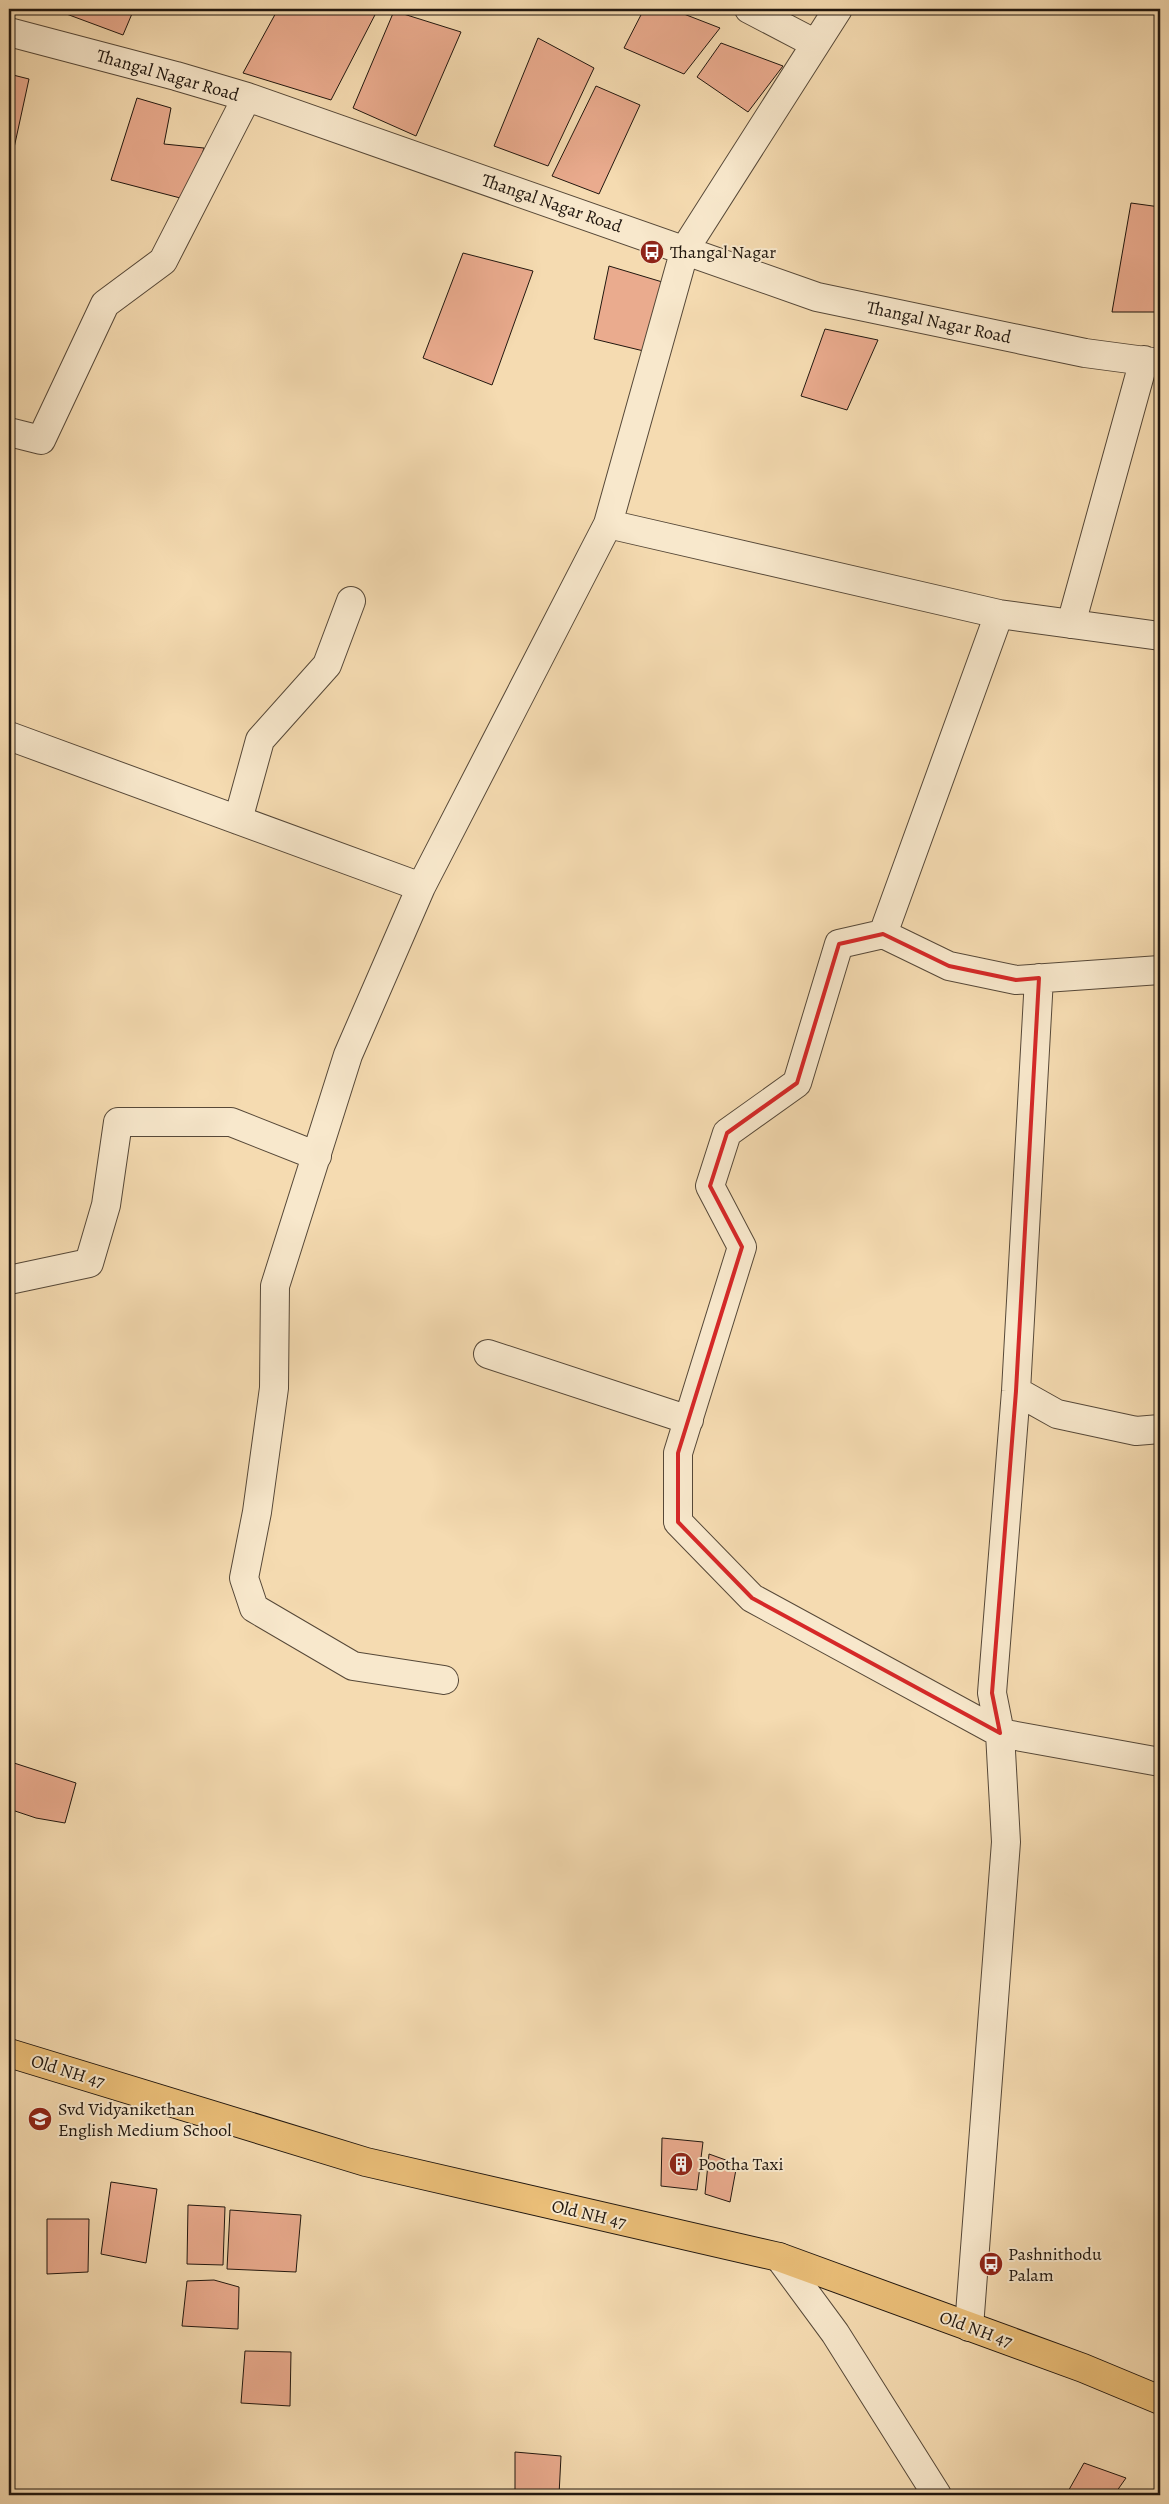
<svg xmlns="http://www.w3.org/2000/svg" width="1169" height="2504" viewBox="0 0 1169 2504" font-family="Alegreya,serif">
	<rect width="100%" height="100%" fill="#f5dbb1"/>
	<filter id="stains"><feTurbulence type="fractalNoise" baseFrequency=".004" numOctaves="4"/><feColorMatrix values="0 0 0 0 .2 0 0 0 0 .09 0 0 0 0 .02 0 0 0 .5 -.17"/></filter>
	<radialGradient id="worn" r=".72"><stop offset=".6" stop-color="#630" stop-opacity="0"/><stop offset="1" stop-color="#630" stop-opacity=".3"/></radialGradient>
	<path fill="#eaab8e" stroke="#21170f" d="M 53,9 L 134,9 L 123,35 Z
		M 278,9 L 378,9 L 331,100 L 243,73 Z
		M 644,9 L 671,9 L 720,28 L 684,74 L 624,48 Z
		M 394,11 L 461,32 L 416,136 L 353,108 Z
		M 538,38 L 594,68 L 548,166 L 494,146 Z
		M 721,43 L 783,66 L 748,112 L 697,77 Z
		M 9,74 L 29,79 L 14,148 L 9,147 Z
		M 596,86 L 640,105 L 599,194 L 552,176 Z
		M 137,98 L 171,108 L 164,144 L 204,148 L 188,200 L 111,180 Z
		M 1131,203 L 1160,207 L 1160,312 L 1112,312 Z
		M 463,253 L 533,271 L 492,385 L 423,358 Z
		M 609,266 L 669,284 L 652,353 L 594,339 Z
		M 825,329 L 878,340 L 847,410 L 801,396 Z
		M 14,1763 L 76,1783 L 65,1823 L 36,1818 L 9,1809 L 9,1780 Z
		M 662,2138 L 703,2142 L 697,2190 L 661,2186 Z
		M 709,2154 L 737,2164 L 730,2202 L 705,2194 Z
		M 111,2182 L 157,2189 L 146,2263 L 101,2254 Z
		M 188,2205 L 225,2207 L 223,2265 L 187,2264 Z
		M 230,2210 L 301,2215 L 296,2272 L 227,2269 Z
		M 47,2219 L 89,2219 L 88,2272 L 47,2274 Z
		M 214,2280 L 239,2287 L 238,2329 L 182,2326 L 187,2281 Z
		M 245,2351 L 291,2352 L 290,2406 L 241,2403 Z
		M 515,2452 L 561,2456 L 559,2495 L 515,2495 Z
		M 1084,2463 L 1126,2478 L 1114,2495 L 1066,2495 Z"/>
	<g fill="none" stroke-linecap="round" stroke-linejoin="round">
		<g stroke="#564838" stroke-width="30">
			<path id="minor" d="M 749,9 L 814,43
				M 9,32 L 176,76 L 247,97 L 817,297 L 1085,353 L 1160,363
				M 9,432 L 41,440 L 105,304 L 163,261 L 247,97
				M 608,524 L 999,614 L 1160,636
				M 999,614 L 883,934 L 949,966 L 1016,980 L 1160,970
				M 1071,624 L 1144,360
				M 9,736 L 421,887
				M 238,820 L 260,740 L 327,665 L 351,601
				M 883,934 L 839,944 L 797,1083 L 727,1133 L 710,1186 L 742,1247 L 678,1453 L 678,1522 L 752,1598 L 1000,1733
				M 9,1280 L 89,1263 L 106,1205 L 118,1122 L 231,1122 L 317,1156
				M 488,1354 L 689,1420
				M 1016,1391 L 1057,1414 L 1136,1431 L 1160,1429
				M 444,1680 L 353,1666 L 254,1608 L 244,1578 L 257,1512 L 274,1388 L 275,1286 L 348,1055 L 421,887 L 608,524 L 685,249 L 838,9
				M 1000,1733 L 992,1693 L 1016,1391 L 1039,978
				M 779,2257 L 835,2333 L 937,2495
				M 969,2327 L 1006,1842 L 1000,1733 L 1160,1762"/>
		</g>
		<g stroke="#21170f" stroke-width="30">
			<path id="primary" d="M 9,2053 L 366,2162 L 779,2257 L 1083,2368 L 1160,2400"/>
		</g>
		<use href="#minor" stroke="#f8e8cc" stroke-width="28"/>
		<use href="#primary" stroke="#eabe78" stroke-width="28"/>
	</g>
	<path fill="none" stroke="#d62828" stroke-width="4" stroke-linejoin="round" d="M 883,934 L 949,966 L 1016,980 L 1039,978 L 1016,1391 L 992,1693 L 1000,1733 L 752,1598 L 678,1522 L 678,1453 L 742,1247 L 710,1186 L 727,1133 L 797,1083 L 839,944 Z"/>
	<defs>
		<g id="bus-disc" transform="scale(1.25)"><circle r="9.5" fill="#8f2418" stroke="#f8e8cc"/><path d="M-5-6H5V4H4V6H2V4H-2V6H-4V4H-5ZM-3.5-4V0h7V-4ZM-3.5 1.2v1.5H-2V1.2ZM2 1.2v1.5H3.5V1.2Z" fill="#fff"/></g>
		<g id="school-disc" transform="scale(1.25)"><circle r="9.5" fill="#8f2418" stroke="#f8e8cc"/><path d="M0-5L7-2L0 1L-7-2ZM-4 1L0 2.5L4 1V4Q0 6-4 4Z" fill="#fff"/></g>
		<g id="building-disc" transform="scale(1.25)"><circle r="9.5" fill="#8f2418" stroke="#f8e8cc"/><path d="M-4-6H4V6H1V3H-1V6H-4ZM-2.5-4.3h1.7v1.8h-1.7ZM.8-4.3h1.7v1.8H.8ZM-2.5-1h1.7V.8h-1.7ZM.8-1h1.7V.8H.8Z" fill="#fff"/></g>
	</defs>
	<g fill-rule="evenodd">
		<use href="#bus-disc" x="652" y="252"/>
		<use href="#school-disc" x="40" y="2119"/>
		<use href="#building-disc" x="681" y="2164"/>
		<use href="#bus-disc" x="991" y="2264"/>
	</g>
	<g text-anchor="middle" stroke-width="4" stroke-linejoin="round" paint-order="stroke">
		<g font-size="18" fill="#21170f" stroke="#f8e8cc">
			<text transform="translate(168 75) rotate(16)" y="6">Thangal Nagar Road</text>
			<text transform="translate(552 203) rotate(19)" y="6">Thangal Nagar Road</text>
			<text transform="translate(939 322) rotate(12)" y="6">Thangal Nagar Road</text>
			<text transform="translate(68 2071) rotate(17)" y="6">Old NH 47</text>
			<text transform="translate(589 2214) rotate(13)" y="6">Old NH 47</text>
			<text transform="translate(976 2329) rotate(20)" y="6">Old NH 47</text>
		</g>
		<g font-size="18" fill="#21170f" stroke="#f8e8cc" text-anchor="start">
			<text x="670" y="258">Thangal Nagar</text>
			<text x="58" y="2115">Svd Vidyanikethan<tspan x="58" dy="21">English Medium School</tspan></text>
			<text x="698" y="2170">Pootha Taxi</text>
			<text x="1008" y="2260">Pashnithodu<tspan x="1008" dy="21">Palam</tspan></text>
		</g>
	</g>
	<rect width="1169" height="2504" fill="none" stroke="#f5dbb1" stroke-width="30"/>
	<rect x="10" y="10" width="1149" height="2484" fill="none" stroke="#21170f" stroke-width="2.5"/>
	<rect x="15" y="15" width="1139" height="2474" fill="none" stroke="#21170f"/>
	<rect width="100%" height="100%" filter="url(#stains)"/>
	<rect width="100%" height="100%" fill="url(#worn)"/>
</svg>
